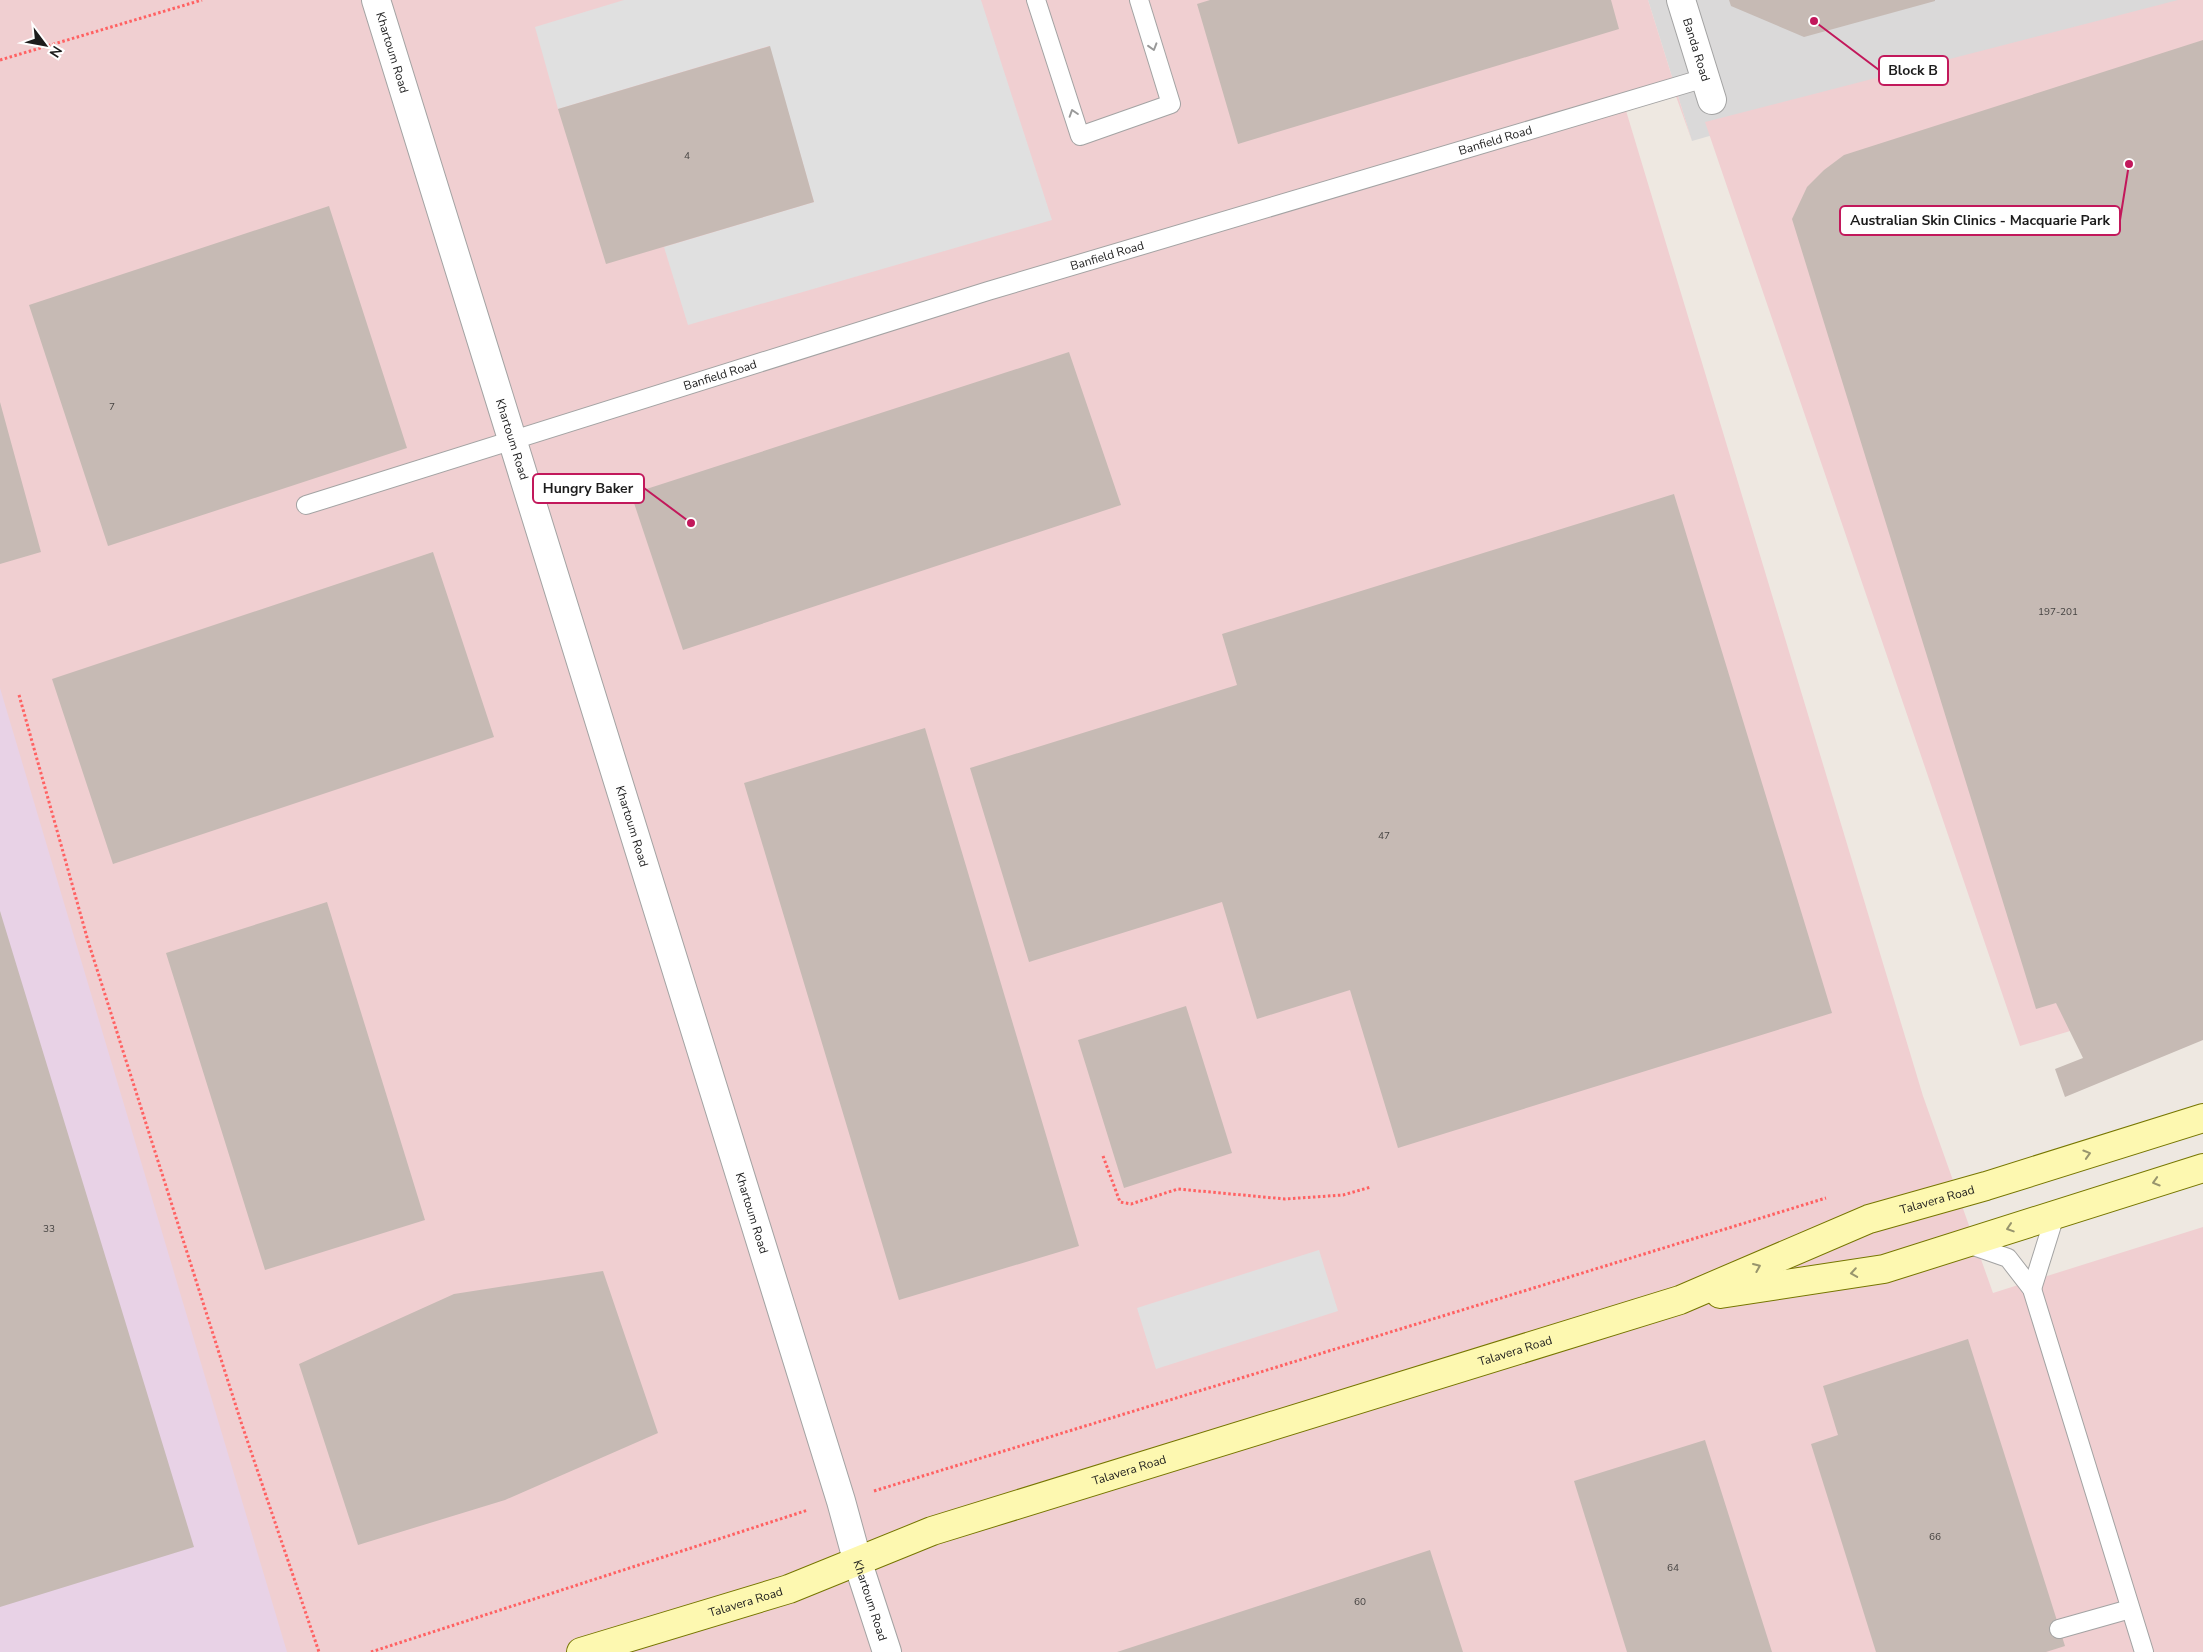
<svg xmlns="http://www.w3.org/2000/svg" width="2203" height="1652" viewBox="0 0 2203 1652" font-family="'Nunito Sans',sans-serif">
	<rect width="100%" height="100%" fill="#eee8e1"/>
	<path fill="#dad9d9" d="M 1648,0 L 2183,0 L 1692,141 Z"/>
	<path fill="#f0cfd1" d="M 0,0 L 1648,0 L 1692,141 L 1673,88 L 1624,104 L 1923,1096 L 1993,1293 L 2203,1227 L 2203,1652 L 0,1652 Z
		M 2178,0 L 2203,0 L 2203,991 L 2020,1046 L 1705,122 Z"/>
	<path fill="#e8d2e6" d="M 0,688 L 287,1652 L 0,1652 Z"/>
	<path fill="#e0e0e0" d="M 624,0 L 981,0 L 1052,220 L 688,325 L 664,247 L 814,202 L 769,46 L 558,109 L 535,27 Z
		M 1319,1250 L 1338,1311 L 1156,1369 L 1137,1308 Z"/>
	<path fill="#c6bab4" d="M 1210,0 L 1611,0 L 1619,29 L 1238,144 L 1197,4 Z
		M 1729,0 L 1935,0 L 1935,1 L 1804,37 L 1731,6 Z
		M 2203,40 L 2203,1040 L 2065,1097 L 2055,1069 L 2083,1058 L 2056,1003 L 2036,1009 L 1792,219 L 1807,187 L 1824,170 L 1844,155 Z
		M 770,46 L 814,202 L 606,264 L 558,109 Z
		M 329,206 L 407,448 L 108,546 L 29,305 Z
		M 1069,352 L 1121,505 L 683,650 L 631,494 Z
		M 0,402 L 41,552 L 0,564 Z
		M 1674,494 L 1832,1013 L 1398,1148 L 1350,990 L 1257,1019 L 1222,902 L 1029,962 L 970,768 L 1237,685 L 1222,634 Z
		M 433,552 L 494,737 L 113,864 L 52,679 Z
		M 925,728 L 1079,1246 L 899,1300 L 744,783 Z
		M 327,902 L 425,1220 L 265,1270 L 166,953 Z
		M 0,911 L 194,1547 L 0,1607 Z
		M 1186,1006 L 1232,1153 L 1124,1188 L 1078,1040 Z
		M 603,1271 L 658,1433 L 505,1500 L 358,1545 L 299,1364 L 454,1294 Z
		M 1968,1339 L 2065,1646 L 2046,1652 L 1876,1652 L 1811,1444 L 1838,1435 L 1823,1386 Z
		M 1705,1440 L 1772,1652 L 1627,1652 L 1574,1481 Z
		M 1430,1550 L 1463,1652 L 1117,1652 Z"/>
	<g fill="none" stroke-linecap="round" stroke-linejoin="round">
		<g stroke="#a3a3a3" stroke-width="20">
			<g id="service">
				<path d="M 1036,0 L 1080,136 L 1171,104 L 1139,0"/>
				<path id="s1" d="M 306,505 L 988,291 L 1705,78"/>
				<path d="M 1965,1243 L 2008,1258 L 2032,1289 L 2144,1652"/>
				<path d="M 2032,1289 L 2056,1212"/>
				<path d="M 2059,1629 L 2130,1609"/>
			</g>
		</g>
		<g stroke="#a3a3a3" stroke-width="30">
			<g id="minor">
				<path id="s2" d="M 376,0 L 841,1501 L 858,1563 L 887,1652"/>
				<path id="s3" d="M 1681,0 L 1712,100"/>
			</g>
		</g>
		<g stroke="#767600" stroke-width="30">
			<g id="secondary">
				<path d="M 1720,1294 L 1884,1269 L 2203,1168"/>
				<path id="s4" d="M 581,1652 L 789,1589 L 932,1531 L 1680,1300 L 1869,1219 L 1986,1186 L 2203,1118"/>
			</g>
		</g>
		<path stroke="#ff6162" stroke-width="3" stroke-dasharray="2.5 2.5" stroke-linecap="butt" d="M 0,60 L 202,0
			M 19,695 L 88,941 L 241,1422 L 319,1652
			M 1103,1156 L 1120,1202 L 1131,1204 L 1178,1189 L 1285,1199 L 1343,1195 L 1371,1187
			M 874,1491 L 1826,1198
			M 371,1652 L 808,1510"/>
		<use href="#service" stroke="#fff" stroke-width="18"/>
		<use href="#minor" stroke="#fff" stroke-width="28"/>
		<use href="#secondary" stroke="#fdf8b0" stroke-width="28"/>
	</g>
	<defs><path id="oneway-chevron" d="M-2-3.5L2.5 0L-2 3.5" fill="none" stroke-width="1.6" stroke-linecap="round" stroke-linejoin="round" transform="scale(1.25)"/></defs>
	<g stroke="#999">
		<use href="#oneway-chevron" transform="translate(1153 47) rotate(73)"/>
		<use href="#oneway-chevron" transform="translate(1073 113) rotate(-108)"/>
	</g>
	<g stroke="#98956d">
		<use href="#oneway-chevron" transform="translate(2087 1154) rotate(-17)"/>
		<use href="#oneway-chevron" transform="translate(2156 1182) rotate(163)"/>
		<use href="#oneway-chevron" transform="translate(2010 1228) rotate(162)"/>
		<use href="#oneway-chevron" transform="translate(1757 1267) rotate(-23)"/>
		<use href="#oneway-chevron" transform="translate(1854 1273) rotate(171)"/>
	</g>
	<g text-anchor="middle" stroke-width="4.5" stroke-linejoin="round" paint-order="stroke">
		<g font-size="10" fill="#464442">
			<text x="687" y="159">4</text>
			<text x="112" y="410">7</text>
			<text x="2058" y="615">197-201</text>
			<text x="1384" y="839">47</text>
			<text x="49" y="1232">33</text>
			<text x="1935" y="1540">66</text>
			<text x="1673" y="1571">64</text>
			<text x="1360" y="1605">60</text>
		</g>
		<g font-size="12" fill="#1c1c1c" stroke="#fff">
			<text dy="4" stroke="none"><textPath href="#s3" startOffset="52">Banda Road</textPath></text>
			<text dy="4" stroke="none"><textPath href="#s2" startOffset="55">Khartoum Road</textPath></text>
			<text dy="4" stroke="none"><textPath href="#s1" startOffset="1244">Banfield Road</textPath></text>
			<text dy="4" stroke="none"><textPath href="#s1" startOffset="839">Banfield Road</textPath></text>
			<text dy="4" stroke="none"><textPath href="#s1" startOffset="434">Banfield Road</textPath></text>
			<text dy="4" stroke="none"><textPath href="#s2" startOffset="460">Khartoum Road</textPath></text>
			<text dy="4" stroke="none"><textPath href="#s2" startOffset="865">Khartoum Road</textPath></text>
			<text dy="4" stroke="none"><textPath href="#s4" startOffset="1431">Talavera Road</textPath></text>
			<text dy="4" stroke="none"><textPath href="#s2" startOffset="1270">Khartoum Road</textPath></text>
			<text dy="4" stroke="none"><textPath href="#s4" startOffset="982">Talavera Road</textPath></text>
			<text dy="4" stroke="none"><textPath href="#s4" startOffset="578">Talavera Road</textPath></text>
			<text dy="4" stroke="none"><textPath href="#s2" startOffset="1675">Khartoum Road</textPath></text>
			<text dy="4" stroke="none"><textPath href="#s4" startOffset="172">Talavera Road</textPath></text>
		</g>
	</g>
	<path fill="none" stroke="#c2185b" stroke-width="2" d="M1814 21L1879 70M2129 164L2120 220M691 523L644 488"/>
	<g fill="#c2185b" stroke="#fff" stroke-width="2">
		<circle cx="1814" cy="21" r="5"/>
		<circle cx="2129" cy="164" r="5"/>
		<circle cx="691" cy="523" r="5"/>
	</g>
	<g fill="#fff" stroke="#c2185b" stroke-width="2">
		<rect x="1879" y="56" width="69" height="29" rx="5"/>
		<rect x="1840" y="206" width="280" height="29" rx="5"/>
		<rect x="533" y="474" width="111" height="29" rx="5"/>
	</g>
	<g font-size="14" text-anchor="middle" font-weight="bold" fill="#1c1c1c">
		<text x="1913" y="75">Block B</text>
		<text x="1980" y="225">Australian Skin Clinics - Macquarie Park</text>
		<text x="588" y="493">Hungry Baker</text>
	</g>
	<g transform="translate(45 45) rotate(122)" stroke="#ffffff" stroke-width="4" paint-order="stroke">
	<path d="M0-4L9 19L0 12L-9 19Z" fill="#1c1c1c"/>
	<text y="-8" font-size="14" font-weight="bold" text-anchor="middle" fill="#1c1c1c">N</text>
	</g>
</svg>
